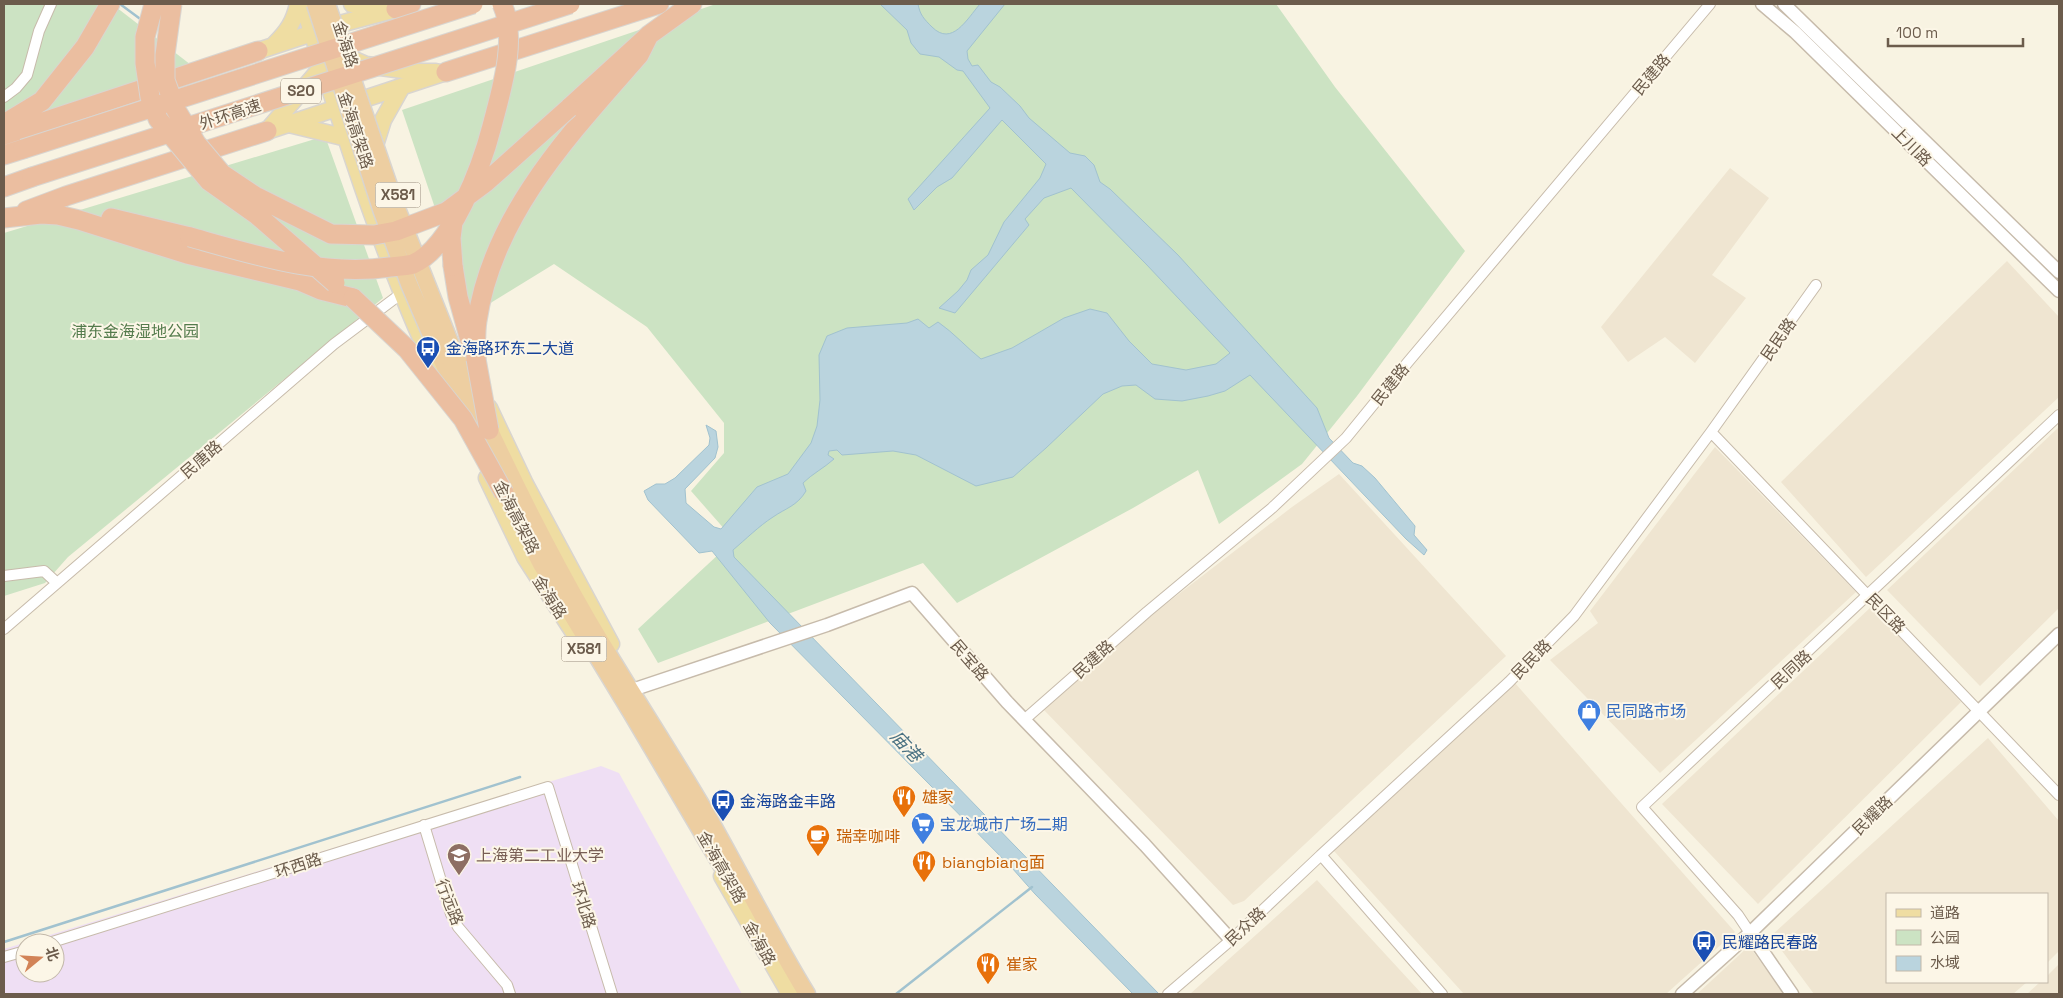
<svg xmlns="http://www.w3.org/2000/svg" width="2063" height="998" viewBox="0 0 2063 998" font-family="'Space Grotesk','Noto Sans SC',sans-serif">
	<rect width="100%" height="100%" fill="#f8f3e2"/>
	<path fill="#efe5d1" d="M 1730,168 L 1769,198 L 1712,275 L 1746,298 L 1695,363 L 1665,337 L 1628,362 L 1601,327 Z
		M 2007,261 L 2059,317 L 2059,397 L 1866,577 L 1781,482 Z
		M 2059,427 L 2059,608 L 1980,686 L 1887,590 Z
		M 1715,447 L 1856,592 L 1660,773 L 1550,660 L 1598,623 L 1590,611 Z
		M 1339,474 L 1506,656 L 1244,901 L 1233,905 L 1043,709 L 1158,610 L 1292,507 Z
		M 1872,606 L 1961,702 L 1758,904 L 1662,804 Z
		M 1515,683 L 1735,932 L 1666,994 L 1464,994 L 1334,851 Z
		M 1988,738 L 2059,821 L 2059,951 L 2047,963 L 2047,894 L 1887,894 L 1887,982 L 2027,982 L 2013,994 L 1814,994 L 1771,936 Z
		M 1317,880 L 1422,994 L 1190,994 Z
		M 1749,946 L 1784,994 L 1697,994 Z
		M 2059,964 L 2059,994 L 2027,994 L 2040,982 L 2047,982 L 2047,976 Z"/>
	<path fill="#efdff4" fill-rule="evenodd" d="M 601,766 L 619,773 L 742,994 L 4,994 L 4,949 ZM 25,943 L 55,943 L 55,973 L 25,973 Z"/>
	<path fill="#cce3c3" d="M 4,4 L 112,4 L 195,68 L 4,130 Z
		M 716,4 L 1276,4 L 1335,87 L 1465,251 L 1357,396 L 1302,464 L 1219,524 L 1198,470 L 1133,508 L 957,603 L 923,563 L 658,663 L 638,629 L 734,540 L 691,491 L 724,453 L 724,423 L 647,327 L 554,264 L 471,315 L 402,110 Z
		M 325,136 L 383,298 L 68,557 L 45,583 L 4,596 L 4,233 Z"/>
	<path fill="#bad4de" stroke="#a1c2cf" d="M 880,4 L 918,4 C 920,15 924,19 932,27 C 952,47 967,19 980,4 L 1005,4 L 967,51 L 968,59 L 972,66 L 978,65 L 991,82 L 1000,87 L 1020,106 L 1029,118 L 1070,153 L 1085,156 L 1094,165 L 1100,182 L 1110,189 L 1178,255 L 1317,408 L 1329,438 L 1353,463 L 1362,466 L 1375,478 L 1415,526 L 1414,535 L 1427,550 L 1424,555 L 1406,539 L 1250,375 L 1225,391 L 1208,396 L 1182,401 L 1155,399 L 1136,385 L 1122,386 L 1103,394 L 1046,448 L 1013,477 L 976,486 L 916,455 L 893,451 L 842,455 L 837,450 L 829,451 L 828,455 L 834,459 C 824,468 812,474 803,483 L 806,491 C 797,506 786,508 773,517 C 759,526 746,539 733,550 L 734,557 L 1159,994 L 1133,994 L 1035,894 L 1012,868 L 770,623 L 712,551 L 699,553 L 648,500 L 644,491 L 656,484 L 665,484 L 675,478 L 709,445 L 710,438 L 706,425 L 716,431 L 718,447 L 715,458 L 685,489 L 686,503 L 714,527 L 721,529 L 757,487 L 788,474 L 811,443 L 817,426 L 820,400 L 819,355 L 827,336 L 847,328 L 907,323 L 918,319 L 929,328 L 938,322 C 954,333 966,347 981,359 L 1012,348 L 1064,318 L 1090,309 L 1107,313 L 1129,341 L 1152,364 L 1186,370 L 1216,364 L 1230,353 L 1146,264 L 1071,188 L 1044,198 L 1025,219 L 1029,225 L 955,313 L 939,308 L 958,291 L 967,280 L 971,270 L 988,255 L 1004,222 L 1040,178 L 1046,164 L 1002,120 L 952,178 L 937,187 L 914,210 L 908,199 L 990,108 L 963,71 L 957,70 L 939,57 L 920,54 L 911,43 L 907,30 Z"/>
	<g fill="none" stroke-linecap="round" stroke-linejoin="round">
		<path stroke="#a1c2cf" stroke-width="2.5" d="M 120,4 L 143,21
			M 4,942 L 520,777
			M 896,994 L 1032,887"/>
		<g stroke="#c7bbab" stroke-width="12">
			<path id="minor" d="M 4,97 L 16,88 L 27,75 L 39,31 L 51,4
				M 1711,432 L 2059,795
				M 4,576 L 44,571 L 57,583
				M 4,629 L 334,344 L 402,293
				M 1024,720 L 1147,612 L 1272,508 L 1346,438 L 1408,362 L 1710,4
				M 424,825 L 451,914 L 458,927 L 507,985 L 510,994
				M 1750,933 L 1738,915 L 1642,807 L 2059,415
				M 49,943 L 548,787 L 612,994
				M 4,957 L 25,951
				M 1168,994 L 1231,940 L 1321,855
				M 1442,994 L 1321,855 L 1509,682 L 1574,616 L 1711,432 L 1816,285"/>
		</g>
		<g stroke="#c7bbab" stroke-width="15">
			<path id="tertiary" d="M 1762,4 L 1795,32 L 2059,291
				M 1784,4 L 2059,272
				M 635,689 L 827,625 L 912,593 L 1007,702 L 1145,845 L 1231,940
				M 1750,933 L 1792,994
				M 1682,994 L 1750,933 L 2059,634"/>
		</g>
		<g stroke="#d9d5d0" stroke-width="19">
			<path id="primary" d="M 303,4 C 344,132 384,264 443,386
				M 352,4 L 381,11
				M 275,44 C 288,31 294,22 298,4
				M 258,51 L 340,24 L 396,9
				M 333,54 L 352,59 L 366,65 L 418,72 L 436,72
				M 289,124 L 347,138
				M 268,130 L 328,60
				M 267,131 L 446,72
				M 376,142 L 383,120 L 401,88
				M 489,408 L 525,484 L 611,644
				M 487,478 L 525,557 L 578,639
				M 722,876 L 790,994"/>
		</g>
		<g stroke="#d9d5d0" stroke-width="19">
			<path id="trunk" d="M 452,347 C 493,440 537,532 588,620 C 626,685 668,748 706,813 C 740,873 771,935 807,994
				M 440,356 L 470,422
				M 499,482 L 541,564 L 632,714 L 734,887"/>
		</g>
		<g stroke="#d9d5d0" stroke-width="21">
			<path id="motorway" d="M 396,9 L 411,4
				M 446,72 L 659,4
				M 569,108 L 649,35 L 692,4
				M 4,124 L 42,101 L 85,47 L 110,4
				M 4,135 L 258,51
				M 4,155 L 23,149
				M 4,187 L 32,177
				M 26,211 L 66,196 L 267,131
				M 4,218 L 41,214 L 58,215 L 79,220 L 187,254 L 300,281 L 321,290 L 353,298
				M 111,218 L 190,237
				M 453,266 L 458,297 L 471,344
				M 476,359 C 476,347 475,333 477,321 C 493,214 570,134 639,55 L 649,35"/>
		</g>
		<use href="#minor" stroke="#fff" stroke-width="10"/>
		<use href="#tertiary" stroke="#fff" stroke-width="12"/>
		<use href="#primary" stroke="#efdda2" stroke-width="16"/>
		<use href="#trunk" stroke="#edcea1" stroke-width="16"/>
		<use href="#motorway" stroke="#ebbea0" stroke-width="19"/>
		<g stroke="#d9d5d0" stroke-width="19" stroke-linecap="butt">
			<path id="trunk-bridge" d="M 315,4 L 382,212 L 409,284 L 440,356
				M 327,4 L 396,206 L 452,347"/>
		</g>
		<g stroke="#d9d5d0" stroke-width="21" stroke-linecap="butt">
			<path id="motorway-bridge" d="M 154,4 L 145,37 L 145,63 L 150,97 L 158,119 L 209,181 L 257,215 L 335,283
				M 172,4 L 165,55 L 165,80 L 176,110 L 196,143 L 222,174 L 255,196 L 331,234 L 374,235 L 396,231 L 446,212 L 485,183 L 569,108
				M 23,149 L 473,4
				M 32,177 L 570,4
				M 453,222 L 451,238 L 453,266
				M 190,237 C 254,255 323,277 390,267 C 397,266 406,266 413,264 C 452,247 482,165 492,126 C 501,91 518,39 502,4
				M 353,298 L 407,349 L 463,419 L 504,493
				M 476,359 L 489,430"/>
		</g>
		<use href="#trunk-bridge" stroke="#edcea1" stroke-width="16"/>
		<use href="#motorway-bridge" stroke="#ebbea0" stroke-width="19"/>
	</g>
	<defs>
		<g id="bus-pin" transform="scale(1.25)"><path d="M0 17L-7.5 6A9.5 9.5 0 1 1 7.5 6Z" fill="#1a4fb4" stroke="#fcf6e7"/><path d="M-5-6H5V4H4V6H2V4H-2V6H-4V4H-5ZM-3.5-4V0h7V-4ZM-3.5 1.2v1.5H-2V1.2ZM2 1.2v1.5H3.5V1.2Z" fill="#fff"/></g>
		<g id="shop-pin" transform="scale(1.25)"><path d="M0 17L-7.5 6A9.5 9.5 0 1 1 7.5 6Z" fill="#3f7fe0" stroke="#fcf6e7"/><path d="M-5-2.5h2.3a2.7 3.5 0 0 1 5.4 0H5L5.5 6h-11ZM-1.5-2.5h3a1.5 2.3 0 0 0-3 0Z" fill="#fff"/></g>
		<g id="restaurant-pin" transform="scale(1.25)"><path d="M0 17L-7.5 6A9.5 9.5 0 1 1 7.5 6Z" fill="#e8710a" stroke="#fcf6e7"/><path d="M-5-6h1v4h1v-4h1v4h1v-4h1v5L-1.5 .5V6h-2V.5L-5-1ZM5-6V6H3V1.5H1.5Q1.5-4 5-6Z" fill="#fff"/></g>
		<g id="supermarket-pin" transform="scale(1.25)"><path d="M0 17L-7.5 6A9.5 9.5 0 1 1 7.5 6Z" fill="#3f7fe0" stroke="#fcf6e7"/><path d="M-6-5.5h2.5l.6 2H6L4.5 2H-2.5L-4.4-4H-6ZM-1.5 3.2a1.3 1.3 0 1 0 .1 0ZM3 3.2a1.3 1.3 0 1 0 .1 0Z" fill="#fff"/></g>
		<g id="cafe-pin" transform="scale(1.25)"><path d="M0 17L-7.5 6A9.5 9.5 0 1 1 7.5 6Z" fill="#e8710a" stroke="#fcf6e7"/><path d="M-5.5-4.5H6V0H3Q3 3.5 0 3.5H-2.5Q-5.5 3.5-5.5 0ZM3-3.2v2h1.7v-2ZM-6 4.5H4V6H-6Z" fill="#fff"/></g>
		<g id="university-pin" transform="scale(1.25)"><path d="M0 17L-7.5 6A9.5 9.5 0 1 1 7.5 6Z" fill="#8d6e63" stroke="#fcf6e7"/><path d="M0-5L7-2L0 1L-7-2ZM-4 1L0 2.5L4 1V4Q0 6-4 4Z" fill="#fff"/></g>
	</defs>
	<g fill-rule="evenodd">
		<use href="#bus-pin" x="428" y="348"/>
		<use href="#shop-pin" x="1589" y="711"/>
		<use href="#restaurant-pin" x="904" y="797"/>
		<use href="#bus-pin" x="723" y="801"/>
		<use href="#supermarket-pin" x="923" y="824"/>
		<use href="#cafe-pin" x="818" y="836"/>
		<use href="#university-pin" x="459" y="855"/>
		<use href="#restaurant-pin" x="924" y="862"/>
		<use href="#bus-pin" x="1704" y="942"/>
		<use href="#restaurant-pin" x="988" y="964"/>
	</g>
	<g text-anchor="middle" stroke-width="4" stroke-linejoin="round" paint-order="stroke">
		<g fill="#fcf6e7" stroke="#978a7a" stroke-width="1">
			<rect x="281" y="78.5" width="40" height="25" rx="4"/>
			<rect x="375.5" y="182.5" width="45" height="25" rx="4"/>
			<rect x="561.5" y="636.5" width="45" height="25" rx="4"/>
		</g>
		<g font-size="15" font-weight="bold" fill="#6c5c4c">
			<text x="301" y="96">S20</text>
			<text x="398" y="200">X581</text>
			<text x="584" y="654">X581</text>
		</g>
		<g font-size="16" fill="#6c5c4c" stroke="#fcf6e7">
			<text transform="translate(346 44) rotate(72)" y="6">金海路</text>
			<text transform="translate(1651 74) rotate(-50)" y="6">民建路</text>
			<text transform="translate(230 114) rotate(-18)" y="6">外环高速</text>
			<text transform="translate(356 130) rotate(72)" y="6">金海高架路</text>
			<text transform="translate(1912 146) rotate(45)" y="6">上川路</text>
			<text transform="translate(1778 339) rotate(-55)" y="6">民民路</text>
			<text transform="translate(1390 384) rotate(-51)" y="6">民建路</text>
			<text transform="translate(201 459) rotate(-41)" y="6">民唐路</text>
			<text transform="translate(517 517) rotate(63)" y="6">金海高架路</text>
			<text transform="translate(550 597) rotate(57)" y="6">金海路</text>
			<text transform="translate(1886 613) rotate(46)" y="6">民区路</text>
			<text transform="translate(1093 659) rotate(-42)" y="6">民建路</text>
			<text transform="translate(1531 659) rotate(-45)" y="6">民民路</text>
			<text transform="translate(970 660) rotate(49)" y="6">民宝路</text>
			<text transform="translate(1791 669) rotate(-43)" y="6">民同路</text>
			<text transform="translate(1872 815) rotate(-44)" y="6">民耀路</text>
			<text transform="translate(298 865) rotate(-18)" y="6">环西路</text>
			<text transform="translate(722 867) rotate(60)" y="6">金海高架路</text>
			<text transform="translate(450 902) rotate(69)" y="6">行远路</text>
			<text transform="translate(584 905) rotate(73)" y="6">环北路</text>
			<text transform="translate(1245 926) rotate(-43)" y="6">民众路</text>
			<text transform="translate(760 943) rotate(61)" y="6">金海路</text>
		</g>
		<g font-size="16" fill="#547b4c" stroke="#fcf6e7">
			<text x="135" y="337">浦东金海湿地公园</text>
		</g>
		<g font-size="16" fill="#164399" stroke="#fcf6e7" text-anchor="start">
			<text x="446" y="354">金海路环东二大道</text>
			<text x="740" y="807">金海路金丰路</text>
			<text x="1722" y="948">民耀路民春路</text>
		</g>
		<g font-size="16" fill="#366cbe" stroke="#fcf6e7" text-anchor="start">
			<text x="1606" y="717">民同路市场</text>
			<text x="940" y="830">宝龙城市广场二期</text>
		</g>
		<g font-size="16" fill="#c56008" stroke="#fcf6e7" text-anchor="start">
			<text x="922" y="803">雄家</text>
			<text x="836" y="842">瑞幸咖啡</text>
			<text x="942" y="868">biangbiang面</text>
			<text x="1006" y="970">崔家</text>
		</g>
		<g font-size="16" fill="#785e54" stroke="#fcf6e7" text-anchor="start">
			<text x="476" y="861">上海第二工业大学</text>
		</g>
		<g font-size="18" font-style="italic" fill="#4c7383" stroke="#fcf6e7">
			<text transform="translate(906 746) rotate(47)" y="6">庙港</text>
		</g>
	</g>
	<rect width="2063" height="998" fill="none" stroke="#6c5c4c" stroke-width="10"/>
	<rect x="1886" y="893" width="162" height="90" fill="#fcf6e7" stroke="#c2b8a9"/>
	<rect x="1896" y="909" width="25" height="8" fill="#efdda2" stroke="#c2b8a9"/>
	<text x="1930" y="918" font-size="15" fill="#6c5c4c">道路</text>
	<rect x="1896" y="930" width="25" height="15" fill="#cce3c3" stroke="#c2b8a9"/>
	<text x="1930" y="943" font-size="15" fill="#6c5c4c">公园</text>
	<rect x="1896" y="956" width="25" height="15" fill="#bad4de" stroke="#c2b8a9"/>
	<text x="1930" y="968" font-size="15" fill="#6c5c4c">水域</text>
	<g transform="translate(40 958) rotate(72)"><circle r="24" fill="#fcf6e7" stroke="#c2b8a9"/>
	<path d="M0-4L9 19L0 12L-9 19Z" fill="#d28357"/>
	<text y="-8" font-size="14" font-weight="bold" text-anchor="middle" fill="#6c5c4c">北</text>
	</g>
	<path d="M1888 38v8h135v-8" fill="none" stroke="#6c5c4c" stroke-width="2.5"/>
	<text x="1896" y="38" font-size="15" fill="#6c5c4c" stroke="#fcf6e7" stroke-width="4" paint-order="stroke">100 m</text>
</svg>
